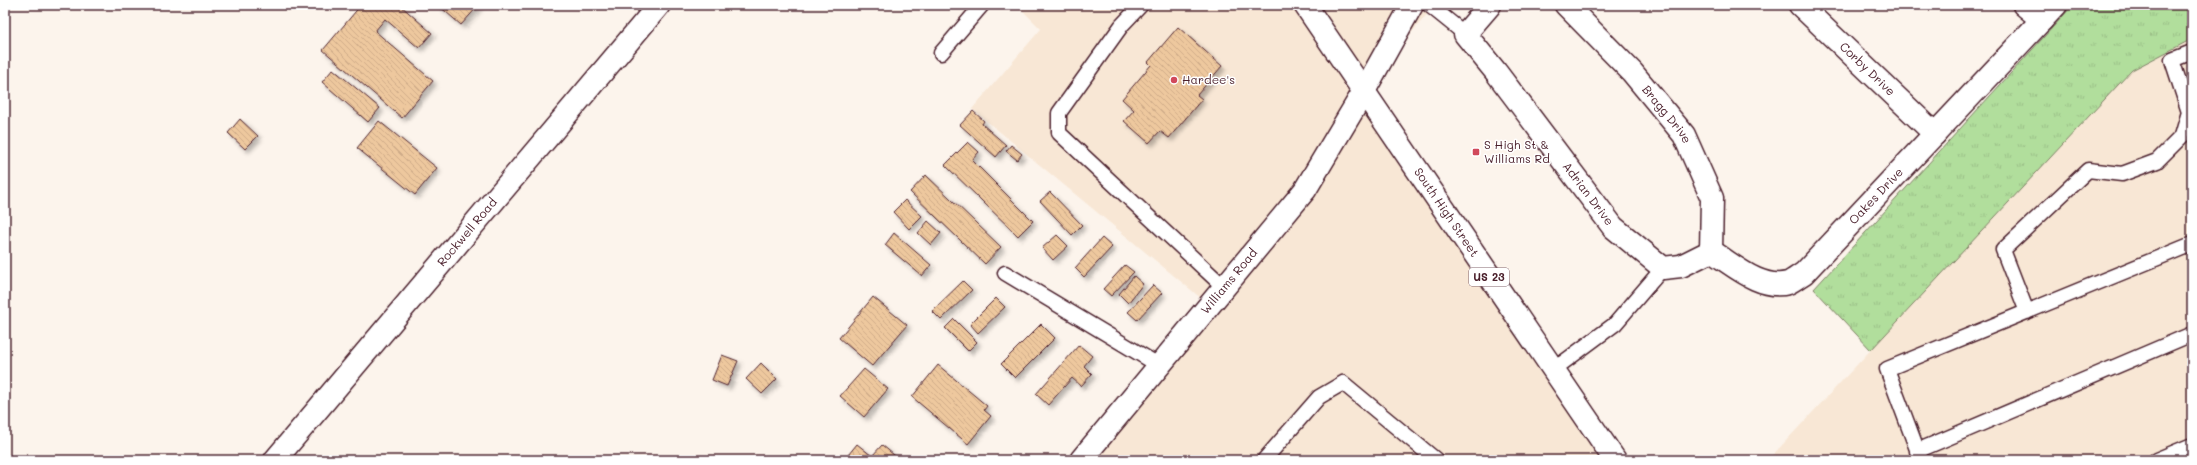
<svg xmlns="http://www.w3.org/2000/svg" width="2197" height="465" viewBox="0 0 2197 465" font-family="Mali,sans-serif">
	<defs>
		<pattern id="grass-tufts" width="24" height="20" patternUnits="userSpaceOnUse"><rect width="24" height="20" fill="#b1de9c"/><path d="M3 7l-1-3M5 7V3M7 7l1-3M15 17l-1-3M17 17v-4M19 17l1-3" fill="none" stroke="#9abe87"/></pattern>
		<pattern id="building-back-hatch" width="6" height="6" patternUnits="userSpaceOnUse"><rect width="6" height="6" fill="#eec89e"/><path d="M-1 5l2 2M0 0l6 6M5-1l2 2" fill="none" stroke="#ceab88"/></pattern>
		<filter id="shadow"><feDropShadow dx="3.5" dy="3.5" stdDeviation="2" flood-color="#0004"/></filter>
	</defs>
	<rect width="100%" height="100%" fill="#fcf4ec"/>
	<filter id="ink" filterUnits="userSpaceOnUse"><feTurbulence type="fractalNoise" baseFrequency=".025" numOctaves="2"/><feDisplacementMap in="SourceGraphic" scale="8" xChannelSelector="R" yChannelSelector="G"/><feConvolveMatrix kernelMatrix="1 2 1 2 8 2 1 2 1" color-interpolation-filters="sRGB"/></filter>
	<g filter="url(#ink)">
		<path fill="#f8e7d5" d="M 1017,5 L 1435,5 L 1357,97 L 1630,460 L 1094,460 L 1219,313 L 972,109 L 1041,29 Z
			M 2192,39 L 2192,460 L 1768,460 L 2132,70 Z"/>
		<path fill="url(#grass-tufts)" stroke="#7e7e64" d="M 2073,5 L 2192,5 L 2192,39 L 2132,70 L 1871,350 L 1814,289 Z"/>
		<path fill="url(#building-back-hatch)" stroke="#4a1f2b" filter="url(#shadow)" d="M 361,5 L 400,5 L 432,33 L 419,48 L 385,19 L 375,31 L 433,81 L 402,118 L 323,50 Z
			M 438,5 L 479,5 L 461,25 Z
			M 1178,27 L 1222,66 L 1197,95 L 1202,99 L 1169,138 L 1160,131 L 1149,143 L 1124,121 L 1134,110 L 1122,99 L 1151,65 L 1148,62 Z
			M 333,69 L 380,108 L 368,122 L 322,82 Z
			M 973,111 L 984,121 L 982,124 L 1006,145 L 996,157 L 960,125 Z
			M 240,119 L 258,136 L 245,149 L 228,133 Z
			M 379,121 L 437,168 L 415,195 L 357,148 Z
			M 968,142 L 979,152 L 972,160 L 1033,221 L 1018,236 L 945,165 Z
			M 1011,145 L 1022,154 L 1017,160 L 1006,151 Z
			M 926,175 L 1001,247 L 985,264 L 910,192 Z
			M 1050,192 L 1082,225 L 1072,235 L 1040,201 Z
			M 905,200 L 922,216 L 909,229 L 893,212 Z
			M 928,221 L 941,233 L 931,245 L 918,233 Z
			M 894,233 L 931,265 L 922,276 L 885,245 Z
			M 1057,235 L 1068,246 L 1053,260 L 1042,248 Z
			M 1102,238 L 1112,247 L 1084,277 L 1075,268 Z
			M 1125,265 L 1134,272 L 1111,296 L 1103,289 Z
			M 1134,276 L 1143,284 L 1128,303 L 1119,294 Z
			M 963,281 L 972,290 L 941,320 L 932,311 Z
			M 1153,285 L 1162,293 L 1137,320 L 1128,312 Z
			M 873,297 L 907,325 L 872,366 L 839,338 Z
			M 996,298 L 1005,307 L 978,333 L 970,324 Z
			M 954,319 L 977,342 L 968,351 L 945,328 Z
			M 1041,324 L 1055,338 L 1015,378 L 1001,364 Z
			M 1079,345 L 1092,356 L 1084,366 L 1092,374 L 1081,386 L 1072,378 L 1048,405 L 1036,394 Z
			M 722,355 L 738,361 L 727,386 L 712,380 Z
			M 761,363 L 777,379 L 762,394 L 746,379 Z
			M 938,365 L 987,406 L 984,410 L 991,416 L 968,444 L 912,397 Z
			M 864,369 L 888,389 L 864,417 L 840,396 Z
			M 857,444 L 872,456 L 882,445 L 900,460 L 844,460 Z"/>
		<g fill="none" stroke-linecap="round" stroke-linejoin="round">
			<g stroke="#4a1f2b" stroke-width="17">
				<path id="lane" d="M 1141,5 L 1122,25 L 1059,113 L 1059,133 L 1225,288
					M 1429,5 L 1465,34
					M 941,53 L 982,5
					M 1005,273 L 1160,366
					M 2027,312 L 2003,250 L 2088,170 L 2122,174 L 2157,161 L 2182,136 L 2189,112 L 2172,60 L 2192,52
					M 1553,370 L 1615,324 L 1663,268
					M 1917,451 L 2192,334
					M 1264,460 L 1319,397 L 1343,383 L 1436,460
					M 1921,460 L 1887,369 L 2192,244
					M 2156,460 L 2192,445"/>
			</g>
			<g stroke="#4a1f2b" stroke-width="25">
				<g id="street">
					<path id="s1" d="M 1490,5 L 1465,34 L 1496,72 L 1613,227 L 1663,268 L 1681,266 L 1711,251 C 1734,265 1760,290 1788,283 C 1793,281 1799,276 1804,273 L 2056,5"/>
					<path id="s2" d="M 1566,5 L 1632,72 L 1684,135 L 1712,198 L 1711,251"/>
					<path id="s3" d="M 1800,5 L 1935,134"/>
					<path d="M 2024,5 L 2042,20"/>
					<path d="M 1363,93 L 1412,5"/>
					<path id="s4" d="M 275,460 L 659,5"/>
				</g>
			</g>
			<g stroke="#4a1f2b" stroke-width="25">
				<g id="secondary">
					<path id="s5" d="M 1081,460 L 1305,190 L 1363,93"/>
				</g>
			</g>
			<g stroke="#4a1f2b" stroke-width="25">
				<g id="primary">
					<path id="s6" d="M 1305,5 L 1615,460"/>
				</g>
			</g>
			<use href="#lane" stroke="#fff" stroke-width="14"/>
			<use href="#street" stroke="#fff" stroke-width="22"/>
			<use href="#secondary" stroke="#fff" stroke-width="22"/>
			<use href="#primary" stroke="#fff" stroke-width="22"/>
		</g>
	</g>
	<g fill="#d1495b" stroke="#fff" stroke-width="1.5">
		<circle cx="1174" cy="80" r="4"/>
		<rect x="1472" y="148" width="8" height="8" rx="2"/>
	</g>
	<g text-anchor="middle" stroke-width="3" stroke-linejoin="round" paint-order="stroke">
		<rect fill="#fff" stroke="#80626b" stroke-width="1" x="1469" y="268" width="40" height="18" rx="3"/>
		<g font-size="11" font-weight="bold" fill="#4a1f2b">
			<text x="1489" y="281">US 23</text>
		</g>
		<g font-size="12" fill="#4a1f2b" stroke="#fff">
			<text dy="4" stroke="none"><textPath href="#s3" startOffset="93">Corby Drive</textPath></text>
			<text dy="4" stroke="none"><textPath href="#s2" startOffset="149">Bragg Drive</textPath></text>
			<text dy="4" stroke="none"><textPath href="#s1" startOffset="240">Adrian Drive</textPath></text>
			<text dy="4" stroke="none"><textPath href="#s1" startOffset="608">Oakes Drive</textPath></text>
			<text dy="4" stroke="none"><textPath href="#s6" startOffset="251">South High Street</textPath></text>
			<text dy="4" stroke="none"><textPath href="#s4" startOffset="298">Rockwell Road</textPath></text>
			<text dy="4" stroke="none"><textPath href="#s5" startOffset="232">Williams Road</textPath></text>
		</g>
		<g font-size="12" fill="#4a1f2b" stroke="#fff" text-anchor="start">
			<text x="1182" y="84">Hardee's</text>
			<text x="1484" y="149">S High St &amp;<tspan x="1484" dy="14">Williams Rd</tspan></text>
		</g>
	</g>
	<rect width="2197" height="465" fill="none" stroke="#fff" stroke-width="20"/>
	<rect x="10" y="10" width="2177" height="445" fill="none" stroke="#4a1f2b" stroke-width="1.5" filter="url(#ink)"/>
</svg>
